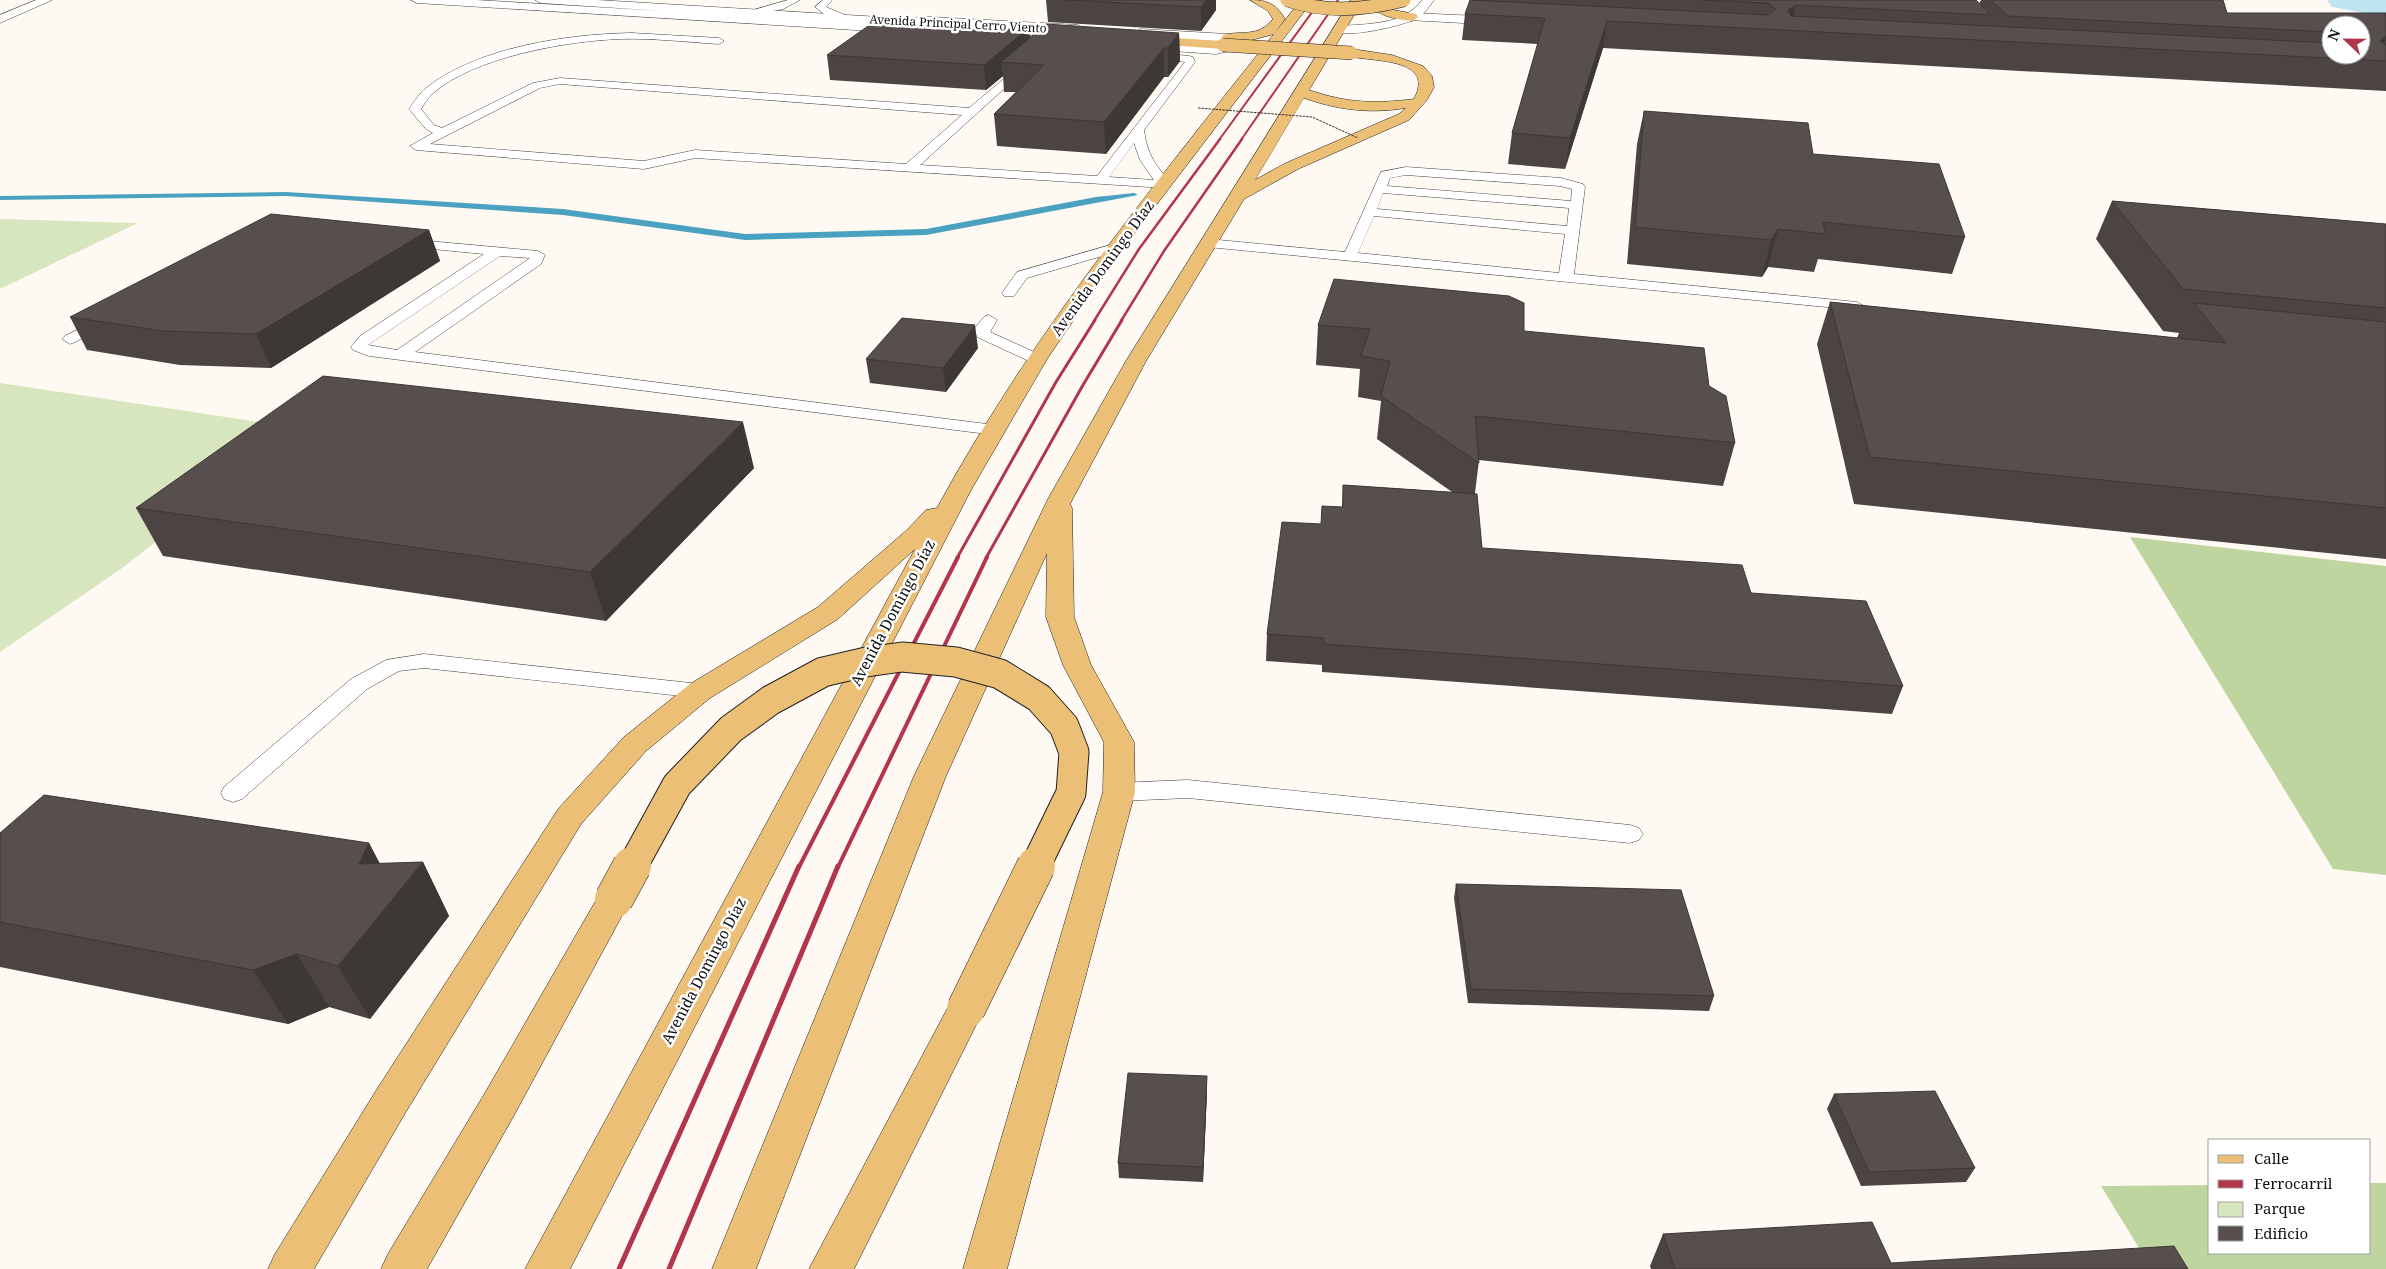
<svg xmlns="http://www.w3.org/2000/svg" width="2386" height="1269" viewBox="0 0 2386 1269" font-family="'Noto Serif',serif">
	<rect width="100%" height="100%" fill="#fefaf3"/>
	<path fill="#d8e6bf" d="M 0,219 L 138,223 L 0,289 Z
		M 0,383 L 300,428 L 125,566 L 0,652 Z"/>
	<path fill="#bfd5a0" d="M 2130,537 L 2386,566 L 2386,875 L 2333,869 Z
		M 2370,1183 L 2386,1183 L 2386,1269 L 2152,1269 L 2101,1186 L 2210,1185 L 2210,1253 L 2370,1253 Z"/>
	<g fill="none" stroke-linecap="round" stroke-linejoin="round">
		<path fill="#4ba1c0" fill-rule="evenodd" d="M 286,192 L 563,209 L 745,234 L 926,229 L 1096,197 L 1134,193 L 1138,195 L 926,235 L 745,240 L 563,215 L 286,196 L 0,200 L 0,196 Z"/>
		<path fill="#bde4f0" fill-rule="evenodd" d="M 2327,0 L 2386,0 L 2386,17 L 2332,7 Z"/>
		<g stroke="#434343" stroke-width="1">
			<path id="service" d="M 788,0 L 800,0 L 783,9 L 748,16 L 743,13 Z
				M 823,0 L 832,0 L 826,7 L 852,18 L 847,21 L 824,14 L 815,7 Z
				M 632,33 L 719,38 L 724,41 L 719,44 C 686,42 653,38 620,39 C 567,41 473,57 432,94 C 428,98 424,104 421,109 L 434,125 L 442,128 L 533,83 L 560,78 L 969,108 L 1024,62 L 1029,65 L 1028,67 L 920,165 L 1097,176 L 1185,62 L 1148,56 L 1148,52 L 1189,56 L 1193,57 L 1195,62 L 1144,130 C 1148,157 1155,163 1171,184 L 1165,188 L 695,158 L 644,169 L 416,150 L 410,146 L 433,133 L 426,129 L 409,109 C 414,102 420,93 426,88 C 478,47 568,34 632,33 ZM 560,84 L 962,115 L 906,164 L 695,150 L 644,161 L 430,144 L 540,88 ZM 1134,143 L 1140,160 L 1154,180 L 1109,177 Z
				M 1406,167 L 1561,178 L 1583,184 L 1585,187 L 1574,274 L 1857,302 L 1864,306 L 1857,310 L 1208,247 L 1201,243 L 1208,239 L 1345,252 L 1381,172 ZM 1406,175 L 1560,186 L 1572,189 L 1571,201 L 1387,186 L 1390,178 ZM 1383,193 L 1569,208 L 1567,226 L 1377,209 ZM 1374,216 L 1565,234 L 1559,273 L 1358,253 Z
				M 406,239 L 538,251 L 545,255 L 541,264 L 415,352 L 995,425 L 1001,426 L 1004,430 L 1001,434 L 995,435 L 369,356 L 353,350 L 351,347 L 360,336 L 484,254 L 401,246 L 399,243 L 401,240 ZM 500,256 L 530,258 L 397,350 L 368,345 Z
				M 1114,244 L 1121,248 L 1119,251 L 1027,278 L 1014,296 L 1004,296 L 1002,293 L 1017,272 Z
				M 989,315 L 997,320 L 990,332 L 1043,356 L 1045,359 L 1043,362 L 1031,362 L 977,337 L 974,329 L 984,317 Z
				M 105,316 L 110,318 L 113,321 L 110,324 L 75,342 L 70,344 L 62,339 L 65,336 Z
				M 424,654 L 700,684 L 708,686 L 711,691 L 708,696 L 700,698 L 424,668 L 399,671 L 367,689 L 242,799 L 233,802 L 224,799 L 221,793 L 224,787 L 351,679 L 386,660 Z
				M 1188,780 L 1630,825 L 1639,828 L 1643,834 L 1639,840 L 1630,843 L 1188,798 L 1119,801 L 1110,798 L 1107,792 L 1110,786 L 1119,783 Z"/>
		</g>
		<g stroke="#434343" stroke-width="1">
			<path id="minor" d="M 36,0 L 52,0 L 0,23 L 0,15 Z
				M 1412,13 L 1500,17 L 1506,21 L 1500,25 L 1408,20 L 1406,17 L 1408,14 Z"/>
		</g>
		<g stroke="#434343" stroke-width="1">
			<path id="tertiary" d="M 411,0 L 476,0 L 663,11 L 541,3 L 535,0 L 597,0 L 897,18 L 932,17 L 1078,25 L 1084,29 L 1078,33 L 932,25 L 895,26 L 910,28 L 912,31 L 906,35 L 888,32 L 417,3 Z
				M 1422,0 L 1434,0 C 1429,7 1425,13 1418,18 C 1406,25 1343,40 1334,30 L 1340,26 C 1367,24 1405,25 1422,0 Z
				M 1141,29 L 1227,34 L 1242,39 L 1244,45 L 1242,48 L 1216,54 L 1143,49 L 1137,45 L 1139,42 L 1216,46 L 1229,43 L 1137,36 L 1135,33 Z"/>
		</g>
		<g stroke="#212121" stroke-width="1">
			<path id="primary" d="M 1250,0 C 1268,0 1276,4 1285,19 L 1274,34 L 1248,41 L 1223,41 L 1221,38 L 1223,35 C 1243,30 1258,38 1273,19 L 1268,11 Z
				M 1301,0 L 1313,0 L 1121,251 L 1047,359 L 971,490 L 570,1269 L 525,1269 L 915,549 L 838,619 L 710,698 L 646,751 L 581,824 L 407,1110 L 314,1269 L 268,1269 L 275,1254 L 379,1086 L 559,808 L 624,737 L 690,684 L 818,607 L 907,530 L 926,510 L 937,508 C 1037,324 1171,164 1301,0 Z
				M 1351,0 L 1363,0 L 1309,90 C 1347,103 1374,104 1414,99 C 1436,57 1372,62 1347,56 L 1346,53 L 1347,50 L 1352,49 L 1392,55 L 1423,66 L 1432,76 L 1434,87 L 1427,100 L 1409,120 L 1298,169 L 1244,199 L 1146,361 L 1070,504 L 1072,508 L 1074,617 L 1091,665 L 1134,742 L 1135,792 L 1007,1269 L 963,1269 L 1103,792 L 1104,742 L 1063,665 L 1046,617 L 1047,553 L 946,776 L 756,1269 L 712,1269 L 914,776 L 1048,499 L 1126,361 ZM 1304,98 C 1338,110 1370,114 1406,108 L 1399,114 L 1286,163 L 1255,180 Z
				M 1365,0 L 1377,0 L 1393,10 L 1416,14 L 1418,17 L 1412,21 C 1394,19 1376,16 1365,0 Z
				M 895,24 L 945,24 L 1072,32 L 1078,36 L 1072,40 L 891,31 L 889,28 Z
				M 1143,36 L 1223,41 L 1229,45 L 1223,49 L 1139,43 L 1137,40 Z
				M 614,886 L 626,890 L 631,899 L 513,1117 L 427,1269 L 381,1269 L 388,1254 L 485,1093 L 602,890 Z
				M 966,994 L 979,998 L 984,1009 L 854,1269 L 809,1269 L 953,998 Z"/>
		</g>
		<use href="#service" fill="#fff" fill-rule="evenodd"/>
		<use href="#minor" fill="#fff" fill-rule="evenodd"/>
		<use href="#tertiary" fill="#fff" fill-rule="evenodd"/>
		<use href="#primary" fill="#ebbf76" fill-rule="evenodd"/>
		<path stroke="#b2354c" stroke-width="2" d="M 1219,140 L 1321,0
			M 1241,140 L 1338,0"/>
		<path stroke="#b2354c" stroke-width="2.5" d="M 1094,321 L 1139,249 L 1220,139
			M 1121,321 L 1164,251 L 1242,139"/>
		<path stroke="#b2354c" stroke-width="3" d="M 957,558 L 1056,382 L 1095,320
			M 986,558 L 1083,385 L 1122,320"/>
		<path stroke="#b2354c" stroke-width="4" d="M 799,867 L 958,557
			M 838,867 L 987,557"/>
		<path stroke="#b2354c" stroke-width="5" d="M 619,1269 L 799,866
			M 669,1269 L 838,866"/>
		<g stroke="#212121" stroke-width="14" stroke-linecap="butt">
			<path id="primary-bridge-far2" d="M 1287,0 C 1325,13 1366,10 1404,0
				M 1223,45 L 1352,53"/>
		</g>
		<g stroke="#212121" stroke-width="31" stroke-linecap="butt">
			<path id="primary-bridge-far1" d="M 632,867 L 677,785 L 731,729 L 771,700 L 823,672 L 866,662 L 902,657 L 956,662 L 1000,674 L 1039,698 L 1064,726 L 1074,752 L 1071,793 L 1035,867"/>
		</g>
		<g stroke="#212121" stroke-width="39" stroke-linecap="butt">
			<path id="primary-bridge" d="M 614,899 L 632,866
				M 966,1009 L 1036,866"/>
		</g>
		<path stroke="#323232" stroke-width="1" stroke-dasharray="2.5 1" stroke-linecap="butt" d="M 1198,108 L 1312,117 L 1358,138"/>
		<use href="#primary-bridge-far2" stroke="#ebbf76" stroke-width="13"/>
		<use href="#primary-bridge-far1" stroke="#ebbf76" stroke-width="29"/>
		<use href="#primary-bridge" stroke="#ebbf76" stroke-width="38"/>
	</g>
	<path fill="#4b4442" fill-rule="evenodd" d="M 1046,0 L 1216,0 L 1216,10 L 1201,31 L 1048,22 Z
		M 1470,0 L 1976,0 L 1979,4 L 1981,0 L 2223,0 L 2227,13 L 2386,13 L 2386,91 L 1603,48 L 1565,169 L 1508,164 L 1512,133 L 1538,44 L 1462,40 L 1465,14 ZM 2331,25 L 2361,55 L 2331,55 Z
		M 1179,33 L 1180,61 L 1168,77 L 1164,77 L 1106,154 L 997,146 L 994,114 L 1016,92 L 1004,92 L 1003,76 L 986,90 L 830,80 L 827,55 L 1030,37 Z
		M 1644,111 L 1813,154 L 1965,237 L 1952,274 L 1818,259 L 1814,272 L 1768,267 L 1762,277 L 1627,264 L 1637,144 Z
		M 2112,201 L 2386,224 L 2386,559 L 1854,504 L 1817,344 L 1830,302 L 2177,338 L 2179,333 L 2163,331 L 2096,239 Z
		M 429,230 L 440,261 L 271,368 L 180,365 L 87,350 L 70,317 Z
		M 1318,325 L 1524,331 L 1709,386 L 1735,443 L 1723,486 L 1479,460 L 1475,493 L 1482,548 L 1751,593 L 1903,686 L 1892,714 L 1322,672 L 1322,665 L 1266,661 L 1267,634 L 1321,524 L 1342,507 L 1343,485 L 1452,492 L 1377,439 L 1381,401 L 1358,397 L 1360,369 L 1316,365 Z
		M 978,348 L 946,392 L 870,383 L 866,359 Z
		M 754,468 L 606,621 L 163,556 L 136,508 Z
		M 0,833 L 369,843 L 380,864 L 423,862 L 449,916 L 370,1019 L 329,1007 L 288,1024 L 0,967 Z
		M 1456,884 L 1714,996 L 1709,1011 L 1468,1003 L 1454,898 Z
		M 1207,1091 L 1203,1182 L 1119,1178 L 1118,1163 Z
		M 1834,1094 L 1975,1168 L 1966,1182 L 1861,1186 L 1827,1109 Z
		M 1663,1234 L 1891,1263 L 2188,1269 L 1651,1269 L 1650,1266 Z"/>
	<path fill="#3d3736" d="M 1207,0 L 1216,0 L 1216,10 L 1201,31 L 1201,7 Z
		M 1796,5 L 1789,30 L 1788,10 Z
		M 1607,21 L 1603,48 L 1565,169 L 1570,138 Z
		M 1030,27 L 1031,51 L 1001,62 L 1003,76 L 986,90 L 984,65 Z
		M 1179,33 L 1180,61 L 1168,77 L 1168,48 Z
		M 2386,36 L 2386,39 L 2375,61 L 2380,41 Z
		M 1164,48 L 1164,77 L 1106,154 L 1104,122 Z
		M 1778,229 L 1768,267 L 1762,277 L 1771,240 Z
		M 429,230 L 440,261 L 271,368 L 256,334 Z
		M 975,325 L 978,348 L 946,392 L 943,368 Z
		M 743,422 L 754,468 L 606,621 L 590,572 Z
		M 369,843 L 396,895 L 423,862 L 449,916 L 370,1019 L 338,966 L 359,864 Z
		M 297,954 L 329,1007 L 288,1024 L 253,970 Z
		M 1207,1076 L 1207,1091 L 1203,1182 L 1203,1167 Z"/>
	<path fill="#574f4d" stroke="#3d3736" d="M 1066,0 L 1207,0 L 1201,7 Z
		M 1470,0 L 1768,15 L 1776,9 L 1768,3 L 1701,0 L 1976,0 L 1991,15 L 1796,5 L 1788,10 L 1791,16 L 2331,43 L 2331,55 L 2361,55 L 2361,25 L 2331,25 L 2331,32 L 2008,16 L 1991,0 L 2223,0 L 2227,13 L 2386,13 L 2386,36 L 2380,41 L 2386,45 L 2386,61 L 1607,21 L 1570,138 L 1512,133 L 1545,18 L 1465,14 Z
		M 871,24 L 1006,32 L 1014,26 L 1030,27 L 984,65 L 827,55 Z
		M 1046,24 L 1179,33 L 1168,48 L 1164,48 L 1104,122 L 994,114 L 1044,65 L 1001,62 Z
		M 1644,111 L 1808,123 L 1813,154 L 1939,164 L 1965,237 L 1823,222 L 1825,234 L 1778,229 L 1771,240 L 1635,227 Z
		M 2112,201 L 2386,224 L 2386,308 L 2183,289 Z
		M 271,214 L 429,230 L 256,334 L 163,331 L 70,317 Z
		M 1334,279 L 1509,296 L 1524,303 L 1524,331 L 1704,348 L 1709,386 L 1726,396 L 1735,443 L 1475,416 L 1479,463 L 1381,396 L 1390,361 L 1361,356 L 1370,329 L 1318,325 Z
		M 1830,302 L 2226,343 L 2194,303 L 2386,322 L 2386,508 L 1870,457 Z
		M 902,318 L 975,325 L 943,368 L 866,359 Z
		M 323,376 L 743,422 L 590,572 L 136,508 Z
		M 1343,485 L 1477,494 L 1482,548 L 1742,565 L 1751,593 L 1866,601 L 1903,686 L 1324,644 L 1324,638 L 1267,634 L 1282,522 L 1321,524 L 1322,506 L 1343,507 Z
		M 44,795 L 369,843 L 359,864 L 423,862 L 338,966 L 297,954 L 253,970 L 0,922 L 0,833 Z
		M 1456,884 L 1681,890 L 1714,996 L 1471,989 Z
		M 1128,1073 L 1207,1076 L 1203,1167 L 1118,1163 Z
		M 1935,1091 L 1975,1168 L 1869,1172 L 1834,1094 Z
		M 1872,1222 L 1891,1263 L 2174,1246 L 2188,1269 L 1675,1269 L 1663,1234 Z"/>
	<g text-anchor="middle" stroke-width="5" stroke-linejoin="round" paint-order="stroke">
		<g font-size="12" fill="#101010" stroke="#fff">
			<text transform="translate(958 24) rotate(3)" y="4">Avenida Principal Cerro Viento</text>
		</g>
		<g font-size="15" fill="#101010" stroke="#fff">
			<text transform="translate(1103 268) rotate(-54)" y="5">Avenida Domingo Díaz</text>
			<text transform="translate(893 613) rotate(-62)" y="5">Avenida Domingo Díaz</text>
			<text transform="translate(704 971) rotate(-62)" y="5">Avenida Domingo Díaz</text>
		</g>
	</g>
	<rect x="2208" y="1139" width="162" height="115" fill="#ffffff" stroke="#9f9f9f"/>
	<rect x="2218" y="1155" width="25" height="8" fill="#ebbf76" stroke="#9f9f9f"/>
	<text x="2254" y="1164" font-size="15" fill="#101010">Calle</text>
	<rect x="2218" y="1180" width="25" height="8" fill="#b2354c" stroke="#9f9f9f"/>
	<text x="2254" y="1189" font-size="15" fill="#101010">Ferrocarril</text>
	<rect x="2218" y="1202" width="25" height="15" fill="#d8e6bf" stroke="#9f9f9f"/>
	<text x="2254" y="1214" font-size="15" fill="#101010">Parque</text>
	<rect x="2218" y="1226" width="25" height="15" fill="#574f4d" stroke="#9f9f9f"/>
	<text x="2254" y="1239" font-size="15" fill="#101010">Edificio</text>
	<g transform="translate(2346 40) rotate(292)"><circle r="24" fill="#ffffff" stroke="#9f9f9f"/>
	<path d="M0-4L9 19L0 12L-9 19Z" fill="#b2354c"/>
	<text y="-8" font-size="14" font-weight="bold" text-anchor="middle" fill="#101010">N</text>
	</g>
</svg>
